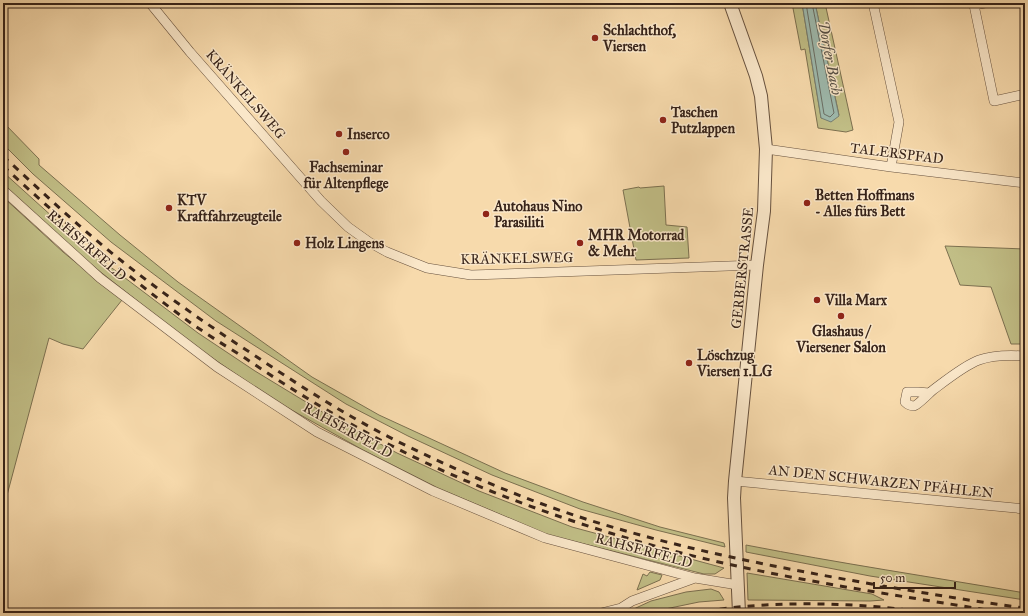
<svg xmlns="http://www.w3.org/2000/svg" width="1028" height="616" viewBox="0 0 1028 616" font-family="'IM FELL Great Primer',serif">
	<rect width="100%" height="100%" fill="#f7daac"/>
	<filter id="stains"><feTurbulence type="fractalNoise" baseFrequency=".005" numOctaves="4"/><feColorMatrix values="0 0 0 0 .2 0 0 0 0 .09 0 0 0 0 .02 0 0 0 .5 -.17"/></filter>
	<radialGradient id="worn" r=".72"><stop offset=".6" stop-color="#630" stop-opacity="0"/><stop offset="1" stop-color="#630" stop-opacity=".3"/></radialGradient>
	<path fill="#c1be86" stroke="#7c7050" d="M 792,3 L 802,3 L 821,118 L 839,115 L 815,3 L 825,3 L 853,130 L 846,132 L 818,128 L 805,49 L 801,50 Z
		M 3,122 L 39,159 L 39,165 L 120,235 L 178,282 L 312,377 L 379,415 L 505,473 L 583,502 L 660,527 L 724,543 L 725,547 L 656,530 L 580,509 L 492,475 L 408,436 L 346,404 L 216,321 L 111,242 L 33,174 L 3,144 Z
		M 3,172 L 96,256 L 198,333 L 255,371 L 334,419 L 397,453 L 479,491 L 572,527 L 724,568 L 715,574 L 704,574 L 548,535 L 436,487 L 363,450 L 272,399 L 192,344 L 84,259 L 3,186 Z
		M 664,186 L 666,225 L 687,227 L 689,258 L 636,260 L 623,190 L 639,187 L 640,188 Z
		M 3,197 L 63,252 L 122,300 L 83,349 L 63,344 L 49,338 L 6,499 L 3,498 Z
		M 945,246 L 1025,249 L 1025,344 L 1011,344 L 991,287 L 960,285 Z
		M 746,545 C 838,563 932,577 1025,593 L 1025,600 L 870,576 L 746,552 Z
		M 650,572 L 662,575 L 660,580 L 637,590 L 643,574 L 647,576 Z
		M 747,573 L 872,594 L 884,600 L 870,601 L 748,600 Z
		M 711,589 L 719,592 L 724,600 L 699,602 L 646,613 L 625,613 L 651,601 L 686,592 Z"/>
	<path fill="#9ebaae" stroke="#757e72" d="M 802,3 L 815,3 L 839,116 L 831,122 L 821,118 Z"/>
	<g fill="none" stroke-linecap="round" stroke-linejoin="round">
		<path stroke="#6a6e64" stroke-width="1" d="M 806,3 L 824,114 L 830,117 L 834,113 L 812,3"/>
		<g stroke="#67513e" stroke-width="10">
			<path id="minor" d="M 150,3 L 190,52 L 321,201 L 348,227 L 369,242 L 387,252 L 427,268 L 471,275 L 757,265
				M 873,3 L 899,122 L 891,167
				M 985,3 L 974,5 L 994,101 L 1025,94
				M 766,149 L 891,167 L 1025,183
				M 3,190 L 100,278 L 217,367 L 317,432 L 433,491 L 545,538 L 695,578 L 738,585
				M 929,393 L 918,392 L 907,392 L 905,402 C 907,404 911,406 914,406 C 918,405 928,394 933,390 C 945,381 965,365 979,360 C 993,355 1010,355 1025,356
				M 735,481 L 1025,509
				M 601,613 L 621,608 L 632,601 L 695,578"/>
		</g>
		<g stroke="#67513e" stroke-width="14">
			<path id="tertiary" d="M 730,3 L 756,76 L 761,96 L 766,149 L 764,211 L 757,265 L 735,481 L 734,498 L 739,613"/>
		</g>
		<use href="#minor" stroke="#fae7c9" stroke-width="9"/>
		<use href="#tertiary" stroke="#fae7c9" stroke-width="12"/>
		<path stroke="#372319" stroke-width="3" stroke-dasharray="7 7" stroke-linecap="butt" d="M 3,156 C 42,192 81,229 123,262 C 165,295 209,326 254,355 C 303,388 353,420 407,446 C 477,480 550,510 626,531 C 710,555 797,571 883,586 C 931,594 978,602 1025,608
			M 3,166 C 61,219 120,271 184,318 C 203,332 224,345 245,358 C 295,392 346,423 400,450 C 468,485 547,514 620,536 C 745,574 877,592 1006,613
			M 692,613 C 704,610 716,610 728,608 C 795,601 864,603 930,613
			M 740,613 L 763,610 L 853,613"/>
	</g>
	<g fill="#8f2418" stroke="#fae7c9" stroke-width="1.5">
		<circle cx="595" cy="38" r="4"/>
		<circle cx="663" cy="120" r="4"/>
		<circle cx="339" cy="134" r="4"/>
		<circle cx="346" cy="152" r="4"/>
		<circle cx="807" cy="203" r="4"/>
		<circle cx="169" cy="208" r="4"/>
		<circle cx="486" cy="214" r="4"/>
		<circle cx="297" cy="243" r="4"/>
		<circle cx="580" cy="243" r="4"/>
		<circle cx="817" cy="300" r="4"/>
		<circle cx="841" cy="316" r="4"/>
		<circle cx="689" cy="363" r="4"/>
	</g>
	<g text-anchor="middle" stroke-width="3" stroke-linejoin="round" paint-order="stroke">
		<g font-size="14" font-weight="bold" fill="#372319" stroke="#fae7c9" text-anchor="start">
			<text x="603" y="35">Schlachthof,<tspan x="603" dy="16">Viersen</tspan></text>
			<text x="671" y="117">Taschen<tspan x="671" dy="16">Putzlappen</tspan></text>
			<text x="347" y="139">Inserco</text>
			<text x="346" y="172" text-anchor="middle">Fachseminar<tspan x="346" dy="16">für Altenpflege</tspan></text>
			<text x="815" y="200">Betten Hoffmans<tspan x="815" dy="16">- Alles fürs Bett</tspan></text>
			<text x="177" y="205">KTV<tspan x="177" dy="16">Kraftfahrzeugteile</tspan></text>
			<text x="494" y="211">Autohaus Nino<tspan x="494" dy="16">Parasiliti</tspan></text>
			<text x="588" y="240">MHR Motorrad<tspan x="588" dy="16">&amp; Mehr</tspan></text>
			<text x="305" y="248">Holz Lingens</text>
			<text x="825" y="305">Villa Marx</text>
			<text x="841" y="336" text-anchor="middle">Glashaus /<tspan x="841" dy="16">Viersener Salon</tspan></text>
			<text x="697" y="360">Löschzug<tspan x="697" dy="16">Viersen 1.LG</tspan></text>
		</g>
		<g font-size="14" fill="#372319" stroke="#fae7c9">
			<text transform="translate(246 94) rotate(49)" y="5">KRÄNKELSWEG</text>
			<text transform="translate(897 153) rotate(7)" y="5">TALERSPFAD</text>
			<text transform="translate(87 245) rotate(41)" y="5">RAHSERFELD</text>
			<text transform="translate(517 258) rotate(-1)" y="5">KRÄNKELSWEG</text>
			<text transform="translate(742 268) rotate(-84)" y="5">GERBERSTRASSE</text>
			<text transform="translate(348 430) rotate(29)" y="5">RAHSERFELD</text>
			<text transform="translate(881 481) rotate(6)" y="5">AN DEN SCHWARZEN PFÄHLEN</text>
			<text transform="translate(644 550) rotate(15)" y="5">RAHSERFELD</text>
		</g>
		<g font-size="15" font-style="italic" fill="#565046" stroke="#fae7c9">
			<text transform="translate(830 58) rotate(79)" y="5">Dorfer Bach</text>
		</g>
	</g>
	<rect width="1028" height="616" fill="none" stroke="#f7daac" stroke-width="16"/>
	<rect x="4" y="4" width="1020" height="608" fill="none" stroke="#372319" stroke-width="2"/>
	<rect x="8" y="8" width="1012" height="600" fill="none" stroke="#372319"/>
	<path d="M874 582v6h81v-6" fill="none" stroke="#372319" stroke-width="2"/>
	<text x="880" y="582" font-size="12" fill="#372319" stroke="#fae7c9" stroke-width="3" paint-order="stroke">50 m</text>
	<rect width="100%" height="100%" filter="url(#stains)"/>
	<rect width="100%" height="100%" fill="url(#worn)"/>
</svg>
